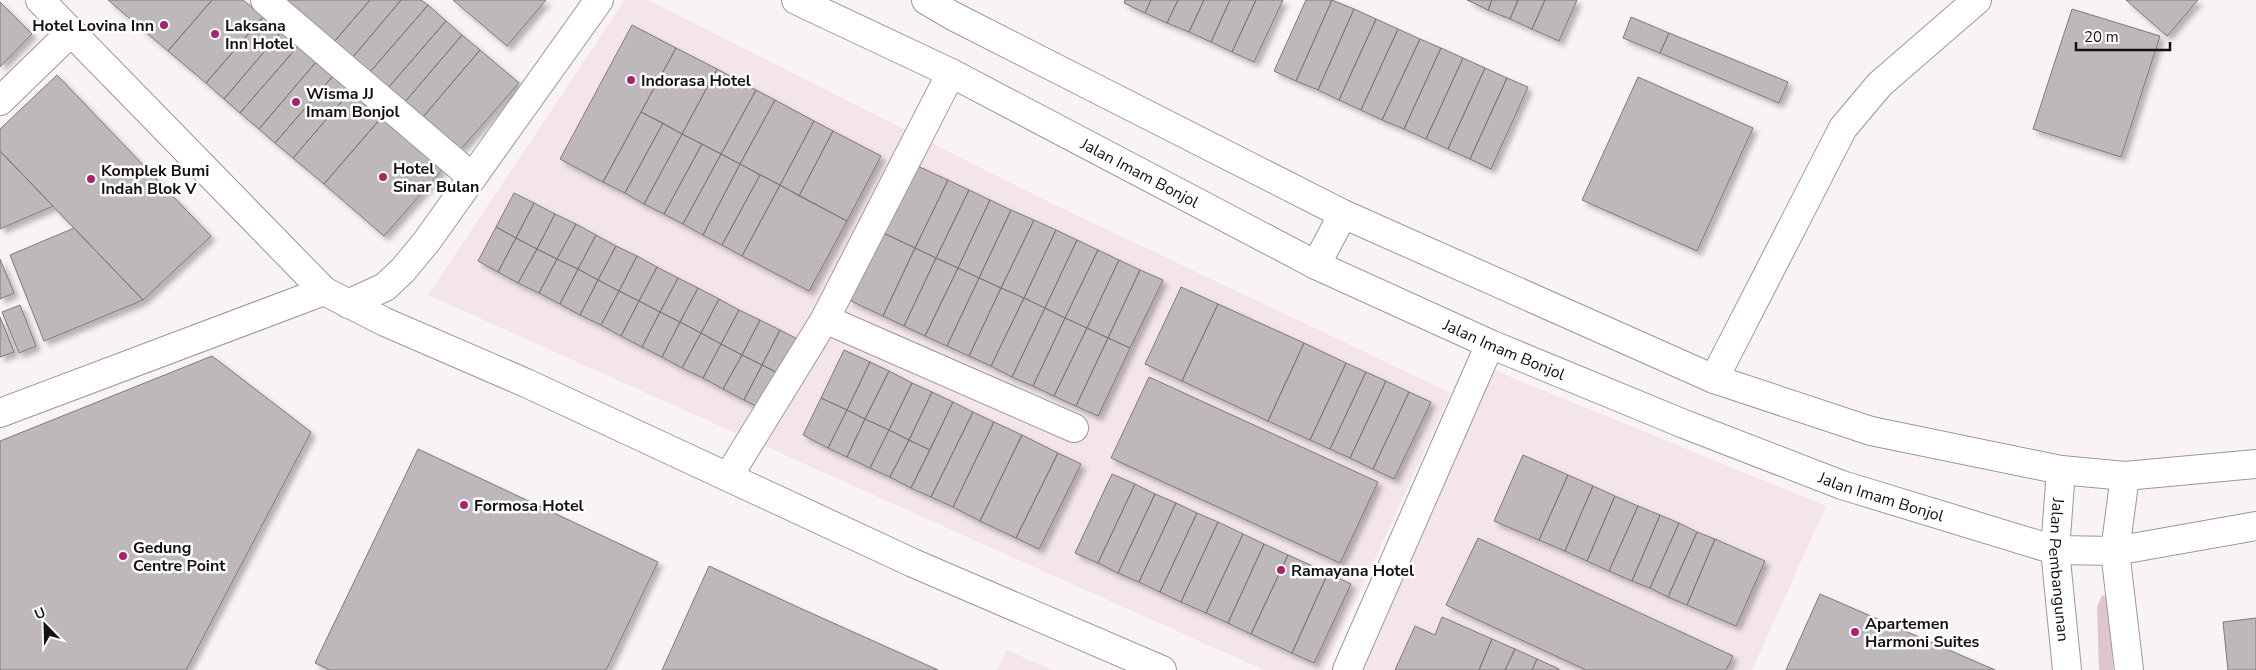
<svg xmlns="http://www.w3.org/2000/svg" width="2256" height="670" viewBox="0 0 2256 670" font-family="'Nunito Sans',sans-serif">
	<defs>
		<filter id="shadow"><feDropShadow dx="4.5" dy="4.5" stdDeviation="2.5" flood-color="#0004"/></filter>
	</defs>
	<rect width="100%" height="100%" fill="#f9f3f5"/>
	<path fill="#f3e5ea" d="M 625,0 L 648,0 L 1049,202 L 1451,393 L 1324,670 L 1264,670 L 428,295 Z
		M 1491,369 L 1826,506 L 1752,670 L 1362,670 Z
		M 1006,650 L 1053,670 L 997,670 Z"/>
	<path fill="#e0c5d0" d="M 2102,595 L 2106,597 L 2110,606 L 2113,670 L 2099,670 L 2097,607 Z"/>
	<path fill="#beb8ba" stroke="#7e797b" filter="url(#shadow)" d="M 108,0 L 212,0 L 168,51 Z
		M 212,0 L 243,0 L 263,17 L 206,83 L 168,51 Z
		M 285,0 L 370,0 L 334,42 Z
		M 370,0 L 401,0 L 353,57 L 334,42 Z
		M 401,0 L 421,0 L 428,5 L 370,72 L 353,57 Z
		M 453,0 L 546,0 L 507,46 Z
		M 1125,0 L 1151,0 L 1145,13 L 1124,3 Z
		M 1151,0 L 1178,0 L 1167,23 L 1145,13 Z
		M 1178,0 L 1204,0 L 1189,32 L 1167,23 Z
		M 1204,0 L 1230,0 L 1211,42 L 1189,32 Z
		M 1230,0 L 1256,0 L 1232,52 L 1211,42 Z
		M 1256,0 L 1283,0 L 1254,62 L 1232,52 Z
		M 1306,0 L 1332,0 L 1296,81 L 1274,71 Z
		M 1332,0 L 1354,9 L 1318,90 L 1296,81 Z
		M 1467,0 L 1492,0 L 1488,10 Z
		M 1492,0 L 1518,0 L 1510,19 L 1488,10 Z
		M 1518,0 L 1545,0 L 1532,29 L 1510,19 Z
		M 1545,0 L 1577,0 L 1559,41 L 1532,29 Z
		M 2126,0 L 2198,0 L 2167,36 Z
		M 0,2 L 32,34 L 0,67 Z
		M 428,5 L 446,21 L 388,88 L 370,72 Z
		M 1354,9 L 1376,19 L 1339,100 L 1318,90 Z
		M 2072,9 L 2160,36 L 2121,157 L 2033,129 Z
		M 263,17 L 281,32 L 224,99 L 206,83 Z
		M 1631,17 L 1669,33 L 1660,53 L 1623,38 Z
		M 1376,19 L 1398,29 L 1361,110 L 1339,100 Z
		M 446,21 L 462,35 L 405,102 L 388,88 Z
		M 632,25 L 676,48 L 603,182 L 560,159 Z
		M 1398,29 L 1420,39 L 1382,120 L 1361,110 Z
		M 281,32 L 298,46 L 240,113 L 224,99 Z
		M 1669,33 L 1788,82 L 1779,103 L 1660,53 Z
		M 462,35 L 480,50 L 423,117 L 405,102 Z
		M 1420,39 L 1441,48 L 1404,129 L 1382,120 Z
		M 298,46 L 316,62 L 259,129 L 240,113 Z
		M 676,48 L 717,69 L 682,134 L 641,112 Z
		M 1441,48 L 1463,58 L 1426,139 L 1404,129 Z
		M 480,50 L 519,83 L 461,149 L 423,117 Z
		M 1463,58 L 1485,68 L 1448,149 L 1426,139 Z
		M 316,62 L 333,76 L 275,143 L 259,129 Z
		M 1485,68 L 1507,78 L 1470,159 L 1448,149 Z
		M 717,69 L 756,90 L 721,154 L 682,134 Z
		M 57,75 L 211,236 L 143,300 L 0,151 L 0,129 Z
		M 333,76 L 350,92 L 293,158 L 275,143 Z
		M 1638,77 L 1753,128 L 1697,251 L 1582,200 Z
		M 1507,78 L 1528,87 L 1491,169 L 1470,159 Z
		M 756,90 L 775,100 L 740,164 L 721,154 Z
		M 350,92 L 381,118 L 324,184 L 293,158 Z
		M 775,100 L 814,121 L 780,185 L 740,164 Z
		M 641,112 L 663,123 L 625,193 L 603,182 Z
		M 381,118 L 442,170 L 384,236 L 324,184 Z
		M 814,121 L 833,131 L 799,196 L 780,185 Z
		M 663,123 L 682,134 L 644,204 L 625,193 Z
		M 833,131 L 881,156 L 847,221 L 799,196 Z
		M 682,134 L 702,144 L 664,214 L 644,204 Z
		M 702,144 L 721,154 L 683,224 L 664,214 Z
		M 0,151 L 53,206 L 0,229 Z
		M 721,154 L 740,164 L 703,235 L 683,224 Z
		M 740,164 L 760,175 L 722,245 L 703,235 Z
		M 913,164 L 948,180 L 915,248 L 881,232 Z
		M 760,175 L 780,185 L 742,256 L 722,245 Z
		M 948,180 L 969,190 L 936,258 L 915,248 Z
		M 780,185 L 847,221 L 809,291 L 742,256 Z
		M 969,190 L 990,200 L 958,268 L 936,258 Z
		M 514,193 L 534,203 L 516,238 L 496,227 Z
		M 990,200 L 1011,210 L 979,278 L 958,268 Z
		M 534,203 L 555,214 L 537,249 L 516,238 Z
		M 1011,210 L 1034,220 L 1001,288 L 979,278 Z
		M 555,214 L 576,224 L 557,259 L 537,249 Z
		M 1034,220 L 1056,230 L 1024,298 L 1001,288 Z
		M 576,224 L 596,235 L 578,269 L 557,259 Z
		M 496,227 L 516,238 L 498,272 L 478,261 Z
		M 74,228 L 143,300 L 44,341 L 10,255 Z
		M 1056,230 L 1077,240 L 1045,308 L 1024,298 Z
		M 881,232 L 915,248 L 883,316 L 849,300 Z
		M 596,235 L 616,246 L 598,280 L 578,269 Z
		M 516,238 L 537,249 L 518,283 L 498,272 Z
		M 1077,240 L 1098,250 L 1065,318 L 1045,308 Z
		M 616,246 L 637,256 L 619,291 L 598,280 Z
		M 915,248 L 936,258 L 904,326 L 883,316 Z
		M 537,249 L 557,259 L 539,293 L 518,283 Z
		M 1098,250 L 1119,260 L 1087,328 L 1065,318 Z
		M 637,256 L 657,267 L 639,301 L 619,291 Z
		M 936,258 L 958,268 L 925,336 L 904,326 Z
		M 0,259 L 14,293 L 0,299 Z
		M 557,259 L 578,269 L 560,304 L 539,293 Z
		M 1119,260 L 1140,270 L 1108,338 L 1087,328 Z
		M 657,267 L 678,278 L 660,312 L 639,301 Z
		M 958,268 L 979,278 L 947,346 L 925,336 Z
		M 578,269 L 598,280 L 580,315 L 560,304 Z
		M 1140,270 L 1163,280 L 1130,348 L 1108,338 Z
		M 678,278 L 698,288 L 680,322 L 660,312 Z
		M 979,278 L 1001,288 L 969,356 L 947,346 Z
		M 598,280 L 619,291 L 601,325 L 580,315 Z
		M 1181,287 L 1218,304 L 1182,381 L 1145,364 Z
		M 698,288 L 719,299 L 701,333 L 680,322 Z
		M 1001,288 L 1024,298 L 991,366 L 969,356 Z
		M 619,291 L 639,301 L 621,336 L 601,325 Z
		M 1024,298 L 1045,308 L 1012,377 L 991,366 Z
		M 719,299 L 739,310 L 721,344 L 701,333 Z
		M 639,301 L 660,312 L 642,347 L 621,336 Z
		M 1218,304 L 1304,343 L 1268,421 L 1182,381 Z
		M 20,305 L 36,346 L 19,353 L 2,312 Z
		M 1045,308 L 1065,318 L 1033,386 L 1012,377 Z
		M 739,310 L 760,320 L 742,355 L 721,344 Z
		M 660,312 L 680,322 L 662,357 L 642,347 Z
		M 0,317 L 14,352 L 0,357 Z
		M 1065,318 L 1087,328 L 1054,396 L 1033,386 Z
		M 760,320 L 780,330 L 762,365 L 742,355 Z
		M 680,322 L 701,333 L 682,368 L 662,357 Z
		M 1087,328 L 1108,338 L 1076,406 L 1054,396 Z
		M 780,330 L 801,341 L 782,375 L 762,365 Z
		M 701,333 L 721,344 L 703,378 L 682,368 Z
		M 1108,338 L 1130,348 L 1098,416 L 1076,406 Z
		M 1304,343 L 1346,363 L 1310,440 L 1268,421 Z
		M 721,344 L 742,355 L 723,389 L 703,378 Z
		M 844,350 L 870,362 L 847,410 L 821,398 Z
		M 742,355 L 762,365 L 744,400 L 723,389 Z
		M 212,356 L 311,432 L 186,670 L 0,670 L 0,441 Z
		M 870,362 L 889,371 L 865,419 L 847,410 Z
		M 1346,363 L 1366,372 L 1330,449 L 1310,440 Z
		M 762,365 L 782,375 L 764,410 L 744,400 Z
		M 889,371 L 912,383 L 889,430 L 865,419 Z
		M 1366,372 L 1386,381 L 1350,458 L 1330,449 Z
		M 1149,377 L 1378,482 L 1340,563 L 1111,458 Z
		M 1386,381 L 1409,392 L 1373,469 L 1350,458 Z
		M 912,383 L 932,392 L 909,440 L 889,430 Z
		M 932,392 L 953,402 L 930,450 L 909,440 Z
		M 1409,392 L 1431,402 L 1394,479 L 1373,469 Z
		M 821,398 L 847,410 L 828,448 L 803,435 Z
		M 953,402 L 973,412 L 931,497 L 911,488 Z
		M 847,410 L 865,419 L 847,457 L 828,448 Z
		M 973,412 L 994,422 L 953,507 L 931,497 Z
		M 865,419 L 889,430 L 870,468 L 847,457 Z
		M 994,422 L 1022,435 L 980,521 L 953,507 Z
		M 889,430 L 909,440 L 890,477 L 870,468 Z
		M 1022,435 L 1058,453 L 1016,538 L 980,521 Z
		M 909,440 L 930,450 L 911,488 L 890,477 Z
		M 418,449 L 658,562 L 606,670 L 330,670 L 315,663 Z
		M 1058,453 L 1081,464 L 1039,549 L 1016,538 Z
		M 1523,455 L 1568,475 L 1539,540 L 1494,521 Z
		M 1112,474 L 1135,484 L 1098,563 L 1075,553 Z
		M 1568,475 L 1593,486 L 1565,551 L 1539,540 Z
		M 1135,484 L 1155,494 L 1118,573 L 1098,563 Z
		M 1593,486 L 1615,496 L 1587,561 L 1565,551 Z
		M 1155,494 L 1176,503 L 1139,582 L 1118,573 Z
		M 1615,496 L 1638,506 L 1609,571 L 1587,561 Z
		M 1176,503 L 1197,513 L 1160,592 L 1139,582 Z
		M 1638,506 L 1660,515 L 1632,581 L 1609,571 Z
		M 1197,513 L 1218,522 L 1181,602 L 1160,592 Z
		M 1660,515 L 1679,523 L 1650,588 L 1632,581 Z
		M 1218,522 L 1243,534 L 1206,613 L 1181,602 Z
		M 1679,523 L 1697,532 L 1668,597 L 1650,588 Z
		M 1697,532 L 1715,539 L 1687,605 L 1668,597 Z
		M 1243,534 L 1264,544 L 1228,623 L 1206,613 Z
		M 1478,538 L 1733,656 L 1726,670 L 1586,670 L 1446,605 Z
		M 1715,539 L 1765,561 L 1736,626 L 1687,605 Z
		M 1264,544 L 1288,555 L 1251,634 L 1228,623 Z
		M 1288,555 L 1328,573 L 1292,653 L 1251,634 Z
		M 709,566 L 802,609 L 938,670 L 662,670 Z
		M 1328,573 L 1351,584 L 1314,663 L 1292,653 Z
		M 1820,594 L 1995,670 L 1786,670 Z
		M 1442,617 L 1492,639 L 1479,670 L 1395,670 L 1415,626 L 1435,635 Z
		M 2256,618 L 2256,670 L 2228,670 L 2223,622 Z
		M 1492,639 L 1515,649 L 1505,670 L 1479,670 Z
		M 1515,649 L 1537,659 L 1532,670 L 1505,670 Z
		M 1537,659 L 1559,669 L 1559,670 L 1532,670 Z"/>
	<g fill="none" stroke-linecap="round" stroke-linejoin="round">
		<g stroke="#9d9799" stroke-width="30">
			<path id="minor" d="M 40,0 L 324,291 L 385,322 L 526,383 L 913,563 L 1162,670
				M 265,0 L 472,177
				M 0,101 L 71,32
				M 348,304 L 385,287 L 403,270 L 427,241 L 599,0
				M 825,319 L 1074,428
				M 1714,379 L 1843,128 L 1880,84 L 1977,0
				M 0,413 L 324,291
				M 728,477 L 825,319 L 951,73
				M 1347,670 L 1490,344"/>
		</g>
		<g stroke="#9d9799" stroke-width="30">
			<g id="major">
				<path id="s1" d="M 796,0 L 951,73 L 1316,265 L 1490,344 L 1684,424 L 1842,485 L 2055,550 L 2115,551 L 2256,526"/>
				<path d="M 926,0 L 953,16 L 1343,214 L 1714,379 L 1871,431 L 2061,470 L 2125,476 L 2256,464"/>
				<path d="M 1316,265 L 1343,214"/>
				<path id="s2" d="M 2061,470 L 2055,550 L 2067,670"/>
				<path d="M 2125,476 L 2115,551 L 2129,670"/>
			</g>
		</g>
		<use href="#minor" stroke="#fff" stroke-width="28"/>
		<use href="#major" stroke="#fff" stroke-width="28"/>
	</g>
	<g fill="#a9246e" stroke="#fff" stroke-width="2">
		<circle cx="164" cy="25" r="5"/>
		<circle cx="215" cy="34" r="5"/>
		<circle cx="631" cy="80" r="5"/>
		<circle cx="296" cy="102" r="5"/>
		<circle cx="383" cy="177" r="5"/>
		<circle cx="91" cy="179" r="5"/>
		<circle cx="464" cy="505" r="5"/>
		<circle cx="123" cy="556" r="5"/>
		<circle cx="1281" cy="570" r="5"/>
		<circle cx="1855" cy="632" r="5"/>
	</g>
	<g text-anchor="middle" stroke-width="5" stroke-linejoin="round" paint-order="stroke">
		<g font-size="16" font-weight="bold" fill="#131112" stroke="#fff" text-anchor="start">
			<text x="154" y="31" text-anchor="end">Hotel Lovina Inn</text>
			<text x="225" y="31">Laksana<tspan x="225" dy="18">Inn Hotel</tspan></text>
			<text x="641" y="86">Indorasa Hotel</text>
			<text x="306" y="99">Wisma JJ<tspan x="306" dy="18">Imam Bonjol</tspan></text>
			<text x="393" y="174">Hotel<tspan x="393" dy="18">Sinar Bulan</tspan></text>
			<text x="101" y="176">Komplek Bumi<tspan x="101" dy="18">Indah Blok V</tspan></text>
			<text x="474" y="511">Formosa Hotel</text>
			<text x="133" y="553">Gedung<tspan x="133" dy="18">Centre Point</tspan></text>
			<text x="1291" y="576">Ramayana Hotel</text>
			<text x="1865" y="629">Apartemen<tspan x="1865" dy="18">Harmoni Suites</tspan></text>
		</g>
		<g font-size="16" fill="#131112" stroke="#fff">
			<text dy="6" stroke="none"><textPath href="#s1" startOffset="385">Jalan Imam Bonjol</textPath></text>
			<text dy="6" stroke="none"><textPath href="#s1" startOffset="790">Jalan Imam Bonjol</textPath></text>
			<text dy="6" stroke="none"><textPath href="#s1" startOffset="1195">Jalan Imam Bonjol</textPath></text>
			<text dy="6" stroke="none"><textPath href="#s2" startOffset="100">Jalan Pembangunan</textPath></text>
		</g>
	</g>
	<g transform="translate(45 625) rotate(337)" stroke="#ffffff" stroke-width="4" paint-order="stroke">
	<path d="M0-4L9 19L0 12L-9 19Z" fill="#131112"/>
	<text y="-8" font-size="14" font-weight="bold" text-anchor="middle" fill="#131112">U</text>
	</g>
	<path d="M2076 42v8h94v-8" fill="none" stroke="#131112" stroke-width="2.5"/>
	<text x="2084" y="42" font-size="15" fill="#131112" stroke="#ffffff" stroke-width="4" paint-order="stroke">20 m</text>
</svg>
